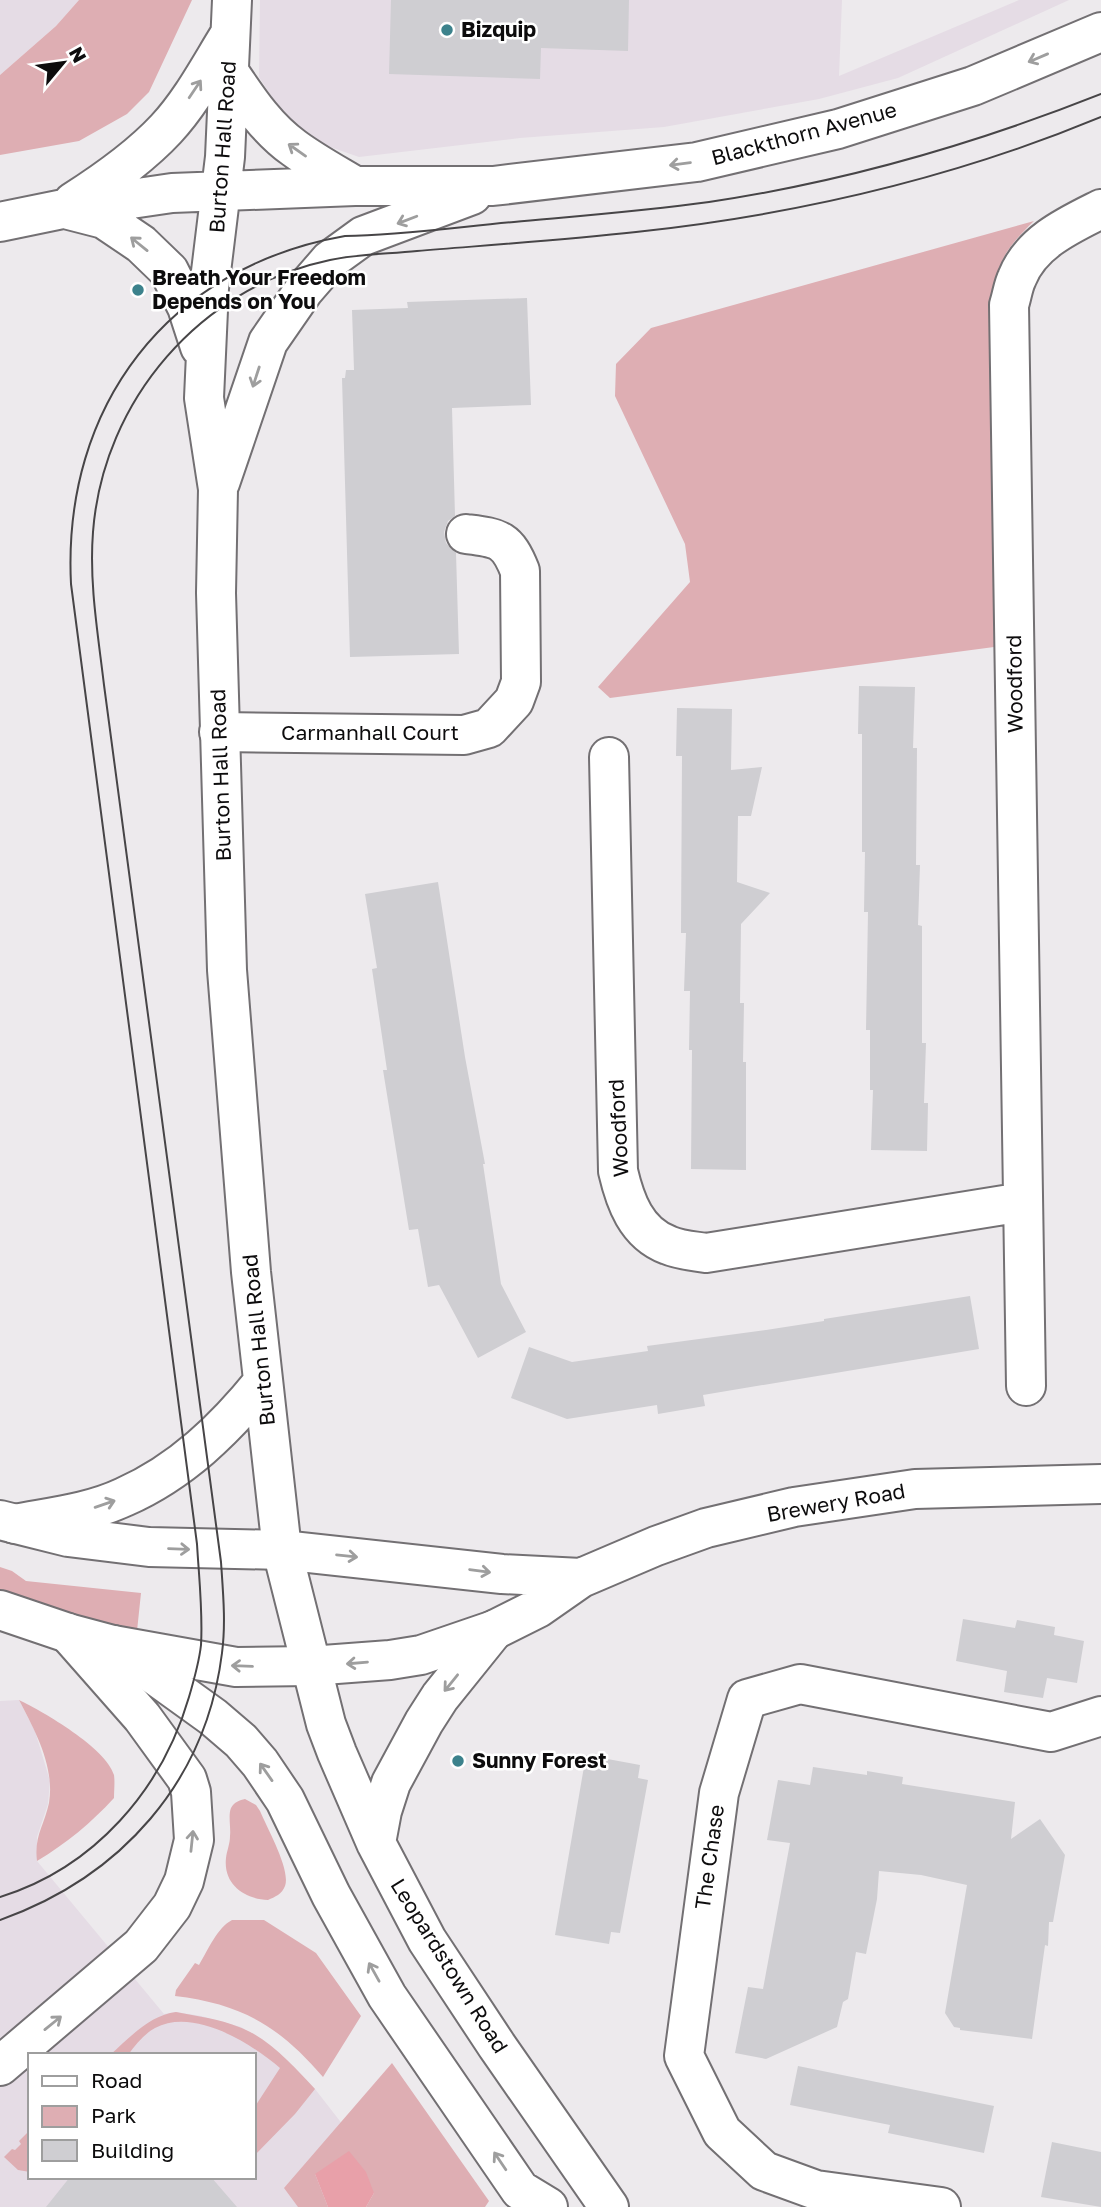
<svg xmlns="http://www.w3.org/2000/svg" width="1101" height="2207" viewBox="0 0 1101 2207" font-family="'Golos Text',sans-serif">
	<rect width="100%" height="100%" fill="#edeaed"/>
	<path fill="#e5dce5" fill-rule="evenodd" d="M 0,0 L 79,0 L 56,26 L 0,75 Z
		M 260,0 L 842,0 L 839,76 L 1019,0 L 1069,0 L 898,78 L 819,99 L 664,127 L 520,138 L 359,157 L 296,135 L 259,77 Z
		M 19,1700 L 35,1731 L 50,1781 L 48,1804 L 37,1837 L 37,1861 L 164,2014 L 176,2012 L 201,2016 L 241,2027 L 262,2040 L 315,2089 L 371,2161 L 374,2193 L 366,2207 L 0,2207 L 0,1701 ZM 30,2055 L 254,2055 L 254,2177 L 30,2177 Z"/>
	<path fill="#deaeb3" d="M 79,0 L 192,0 L 149,92 L 127,114 L 79,141 L 0,155 L 0,75 L 56,26 Z
		M 1034,221 C 1003,251 997,264 990,306 L 994,647 L 610,698 L 598,687 L 690,582 L 685,544 L 615,396 L 616,364 L 651,328 Z
		M 0,1567 L 12,1571 L 26,1581 L 141,1593 L 137,1631 L 14,1600 L 0,1594 Z
		M 19,1700 C 44,1712 106,1748 114,1775 C 115,1782 114,1791 114,1798 C 91,1823 67,1843 37,1861 C 34,1836 44,1826 49,1803 C 55,1766 35,1731 19,1700 Z
		M 245,1799 L 256,1805 L 260,1811 C 267,1828 291,1870 285,1886 C 282,1894 275,1897 268,1900 C 245,1899 223,1885 226,1858 C 227,1850 230,1844 230,1836 C 231,1828 228,1815 231,1808 C 234,1802 240,1800 245,1799 Z
		M 232,1920 L 264,1920 L 316,1953 L 361,2016 L 323,2077 C 279,2026 242,2004 175,1996 L 176,1990 L 195,1963 L 199,1965 C 208,1950 217,1928 232,1920 Z
		M 176,2012 C 197,2016 219,2019 239,2027 C 269,2038 294,2067 315,2089 L 295,2114 L 254,2156 L 254,2108 L 280,2068 C 252,2044 194,2007 155,2028 C 144,2034 136,2044 128,2055 L 110,2055 C 129,2038 150,2015 176,2012 Z
		M 392,2063 L 489,2201 L 485,2207 L 366,2207 L 374,2193 L 315,2174 L 328,2207 L 298,2207 L 284,2188 Z
		M 30,2130 L 30,2172 L 18,2170 L 4,2157 L 12,2149 L 15,2150 L 21,2144 L 19,2141 Z"/>
	<path fill="#e8a0a9" d="M 349,2151 L 366,2172 L 374,2193 L 366,2207 L 328,2207 L 315,2174 Z"/>
	<path fill="#cfced2" d="M 391,0 L 629,0 L 628,51 L 541,48 L 540,79 L 389,74 Z
		M 527,298 L 531,405 L 452,408 L 455,516 L 448,521 L 444,532 L 446,543 L 456,553 L 459,654 L 350,657 L 342,378 L 345,378 L 346,370 L 354,370 L 352,310 L 408,308 L 407,302 Z
		M 859,686 L 915,687 L 913,748 L 917,748 L 916,865 L 920,865 L 918,925 L 922,926 L 922,1043 L 926,1043 L 924,1103 L 928,1103 L 927,1151 L 871,1150 L 873,1090 L 870,1090 L 870,1030 L 866,1030 L 868,912 L 864,912 L 865,852 L 862,852 L 862,734 L 858,734 Z
		M 677,708 L 732,709 L 731,770 L 762,767 L 751,816 L 738,816 L 737,882 L 770,893 L 741,924 L 740,1003 L 744,1003 L 743,1062 L 746,1062 L 746,1170 L 691,1169 L 692,1050 L 689,1050 L 690,991 L 684,991 L 686,933 L 681,933 L 682,756 L 676,756 Z
		M 438,882 L 465,1057 L 485,1164 L 483,1164 L 501,1284 L 526,1332 L 478,1358 L 439,1285 L 428,1287 L 418,1229 L 409,1230 L 383,1070 L 387,1070 L 372,969 L 377,968 L 365,894 Z
		M 970,1296 L 979,1349 L 703,1395 L 705,1406 L 658,1414 L 657,1405 L 567,1419 L 511,1398 L 529,1347 L 572,1362 L 648,1351 L 647,1346 L 766,1330 L 824,1321 L 824,1319 Z
		M 963,1619 L 1015,1628 L 1017,1620 L 1055,1627 L 1054,1635 L 1084,1641 L 1077,1683 L 1047,1678 L 1043,1698 L 1004,1692 L 1007,1671 L 956,1661 Z
		M 586,1755 L 640,1765 L 638,1778 L 648,1780 L 620,1933 L 611,1932 L 609,1944 L 555,1935 Z
		M 813,1767 L 867,1775 L 867,1771 L 903,1777 L 902,1784 L 1015,1802 L 1011,1839 L 1040,1819 L 1065,1855 L 1053,1922 L 1049,1922 L 1048,1946 L 1045,1945 L 1032,2039 L 960,2030 L 960,2028 L 954,2027 L 945,2013 L 967,1885 L 921,1875 L 879,1871 L 877,1899 L 866,1954 L 856,1952 L 848,1999 L 843,2002 L 837,2027 L 766,2059 L 735,2053 L 748,1987 L 763,1989 L 790,1843 L 767,1840 L 778,1780 L 810,1785 Z
		M 798,2066 L 994,2106 L 984,2153 L 888,2133 L 890,2125 L 790,2105 Z
		M 1052,2142 L 1101,2152 L 1101,2207 L 1041,2197 Z
		M 70,2177 L 211,2177 L 237,2207 L 46,2207 Z"/>
	<g fill="none" stroke-linecap="round" stroke-linejoin="round">
		<g stroke="#737073" stroke-width="42">
			<path id="street" d="M 219,732 L 464,735 L 489,728 L 514,701 L 521,682 L 520,571 C 507,538 498,538 466,534
				M 609,757 L 618,1171 C 625,1201 636,1233 668,1245 C 679,1250 694,1251 706,1253 L 1023,1202
				M 1026,1386 L 1009,305 C 1012,296 1013,286 1017,278 C 1031,242 1069,225 1101,209
				M 0,2066 L 141,1946 L 172,1906 L 184,1881 L 194,1840 L 191,1792 L 187,1779 L 142,1717 L 68,1633
				M 941,2207 L 816,2190 L 764,2171 L 722,2132 L 684,2056 L 719,1793 L 747,1699 L 800,1684 L 1051,1732 L 1101,1716"/>
		</g>
		<g stroke="#737073" stroke-width="42">
			<path id="secondary" d="M 232,0 L 225,157 L 209,288 L 204,398 L 218,489 L 216,593 L 227,970 L 251,1272 L 282,1550 L 326,1724 L 337,1753 L 376,1843 L 427,1940 L 497,2046 L 609,2207
				M 229,72 C 248,100 266,128 294,148 C 313,162 335,174 355,186
				M 73,202 C 106,181 139,158 166,129 C 192,101 210,66 230,34
				M 69,210 L 104,219 L 141,244 L 169,271 L 187,307 L 200,347
				M 0,222 L 63,209 L 172,193 L 355,186 L 493,186 L 697,162 L 838,129 L 973,86 L 1101,32
				M 220,483 L 268,342 L 304,290 L 330,260 L 363,236 L 472,195
				M 15,1524 C 51,1517 90,1513 124,1497 C 181,1472 225,1429 263,1382
				M 113,1645 L 213,1717 L 241,1741 L 260,1763 L 285,1800 L 331,1895 L 387,1996 L 520,2190 L 548,2207
				M 376,1843 L 382,1811 L 391,1783 L 424,1722 L 440,1697 L 494,1630"/>
		</g>
		<g stroke="#737073" stroke-width="42">
			<path id="highway" d="M 0,1520 L 68,1537 L 149,1547 L 282,1550 L 502,1574 L 581,1578
				M 0,1610 L 68,1633 L 113,1645 L 236,1667 L 310,1666 L 390,1660 L 421,1655 L 494,1630 L 538,1608 L 581,1578 L 656,1546 L 706,1528 L 794,1507 L 915,1489 L 1101,1484"/>
		</g>
		<use href="#street" stroke="#fff" stroke-width="38"/>
		<use href="#secondary" stroke="#fff" stroke-width="38"/>
		<use href="#highway" stroke="#fff" stroke-width="38"/>
		<path stroke="#474547" stroke-width="2" d="M 0,1897 C 94,1868 162,1790 189,1697 C 194,1680 199,1663 201,1645 C 203,1612 199,1578 197,1544 L 71,584 C 62,406 168,267 345,236 C 401,235 458,227 514,222 C 579,216 644,211 709,202 C 843,182 975,144 1101,94
			M 0,1920 C 121,1877 206,1782 222,1653 C 226,1623 223,1592 221,1562 L 104,685 C 98,634 89,583 93,532 C 103,400 201,287 330,260 C 358,254 388,254 417,251 C 490,245 563,240 636,232 C 794,215 954,178 1101,117"/>
	</g>
	<defs><path id="oneway-shaft" d="M-6 0H5M1.5-3L5.5 0L1.5 3" fill="none" stroke-width="1.6" stroke-linecap="round" stroke-linejoin="round" transform="scale(1.75)"/></defs>
	<g stroke="#9e9e9e">
		<use href="#oneway-shaft" transform="translate(1038 58) rotate(157)"/>
		<use href="#oneway-shaft" transform="translate(195 89) rotate(-56)"/>
		<use href="#oneway-shaft" transform="translate(297 150) rotate(-145)"/>
		<use href="#oneway-shaft" transform="translate(680 164) rotate(173)"/>
		<use href="#oneway-shaft" transform="translate(407 220) rotate(159)"/>
		<use href="#oneway-shaft" transform="translate(139 244) rotate(-141)"/>
		<use href="#oneway-shaft" transform="translate(256 377) rotate(108)"/>
		<use href="#oneway-shaft" transform="translate(105 1504) rotate(-19)"/>
		<use href="#oneway-shaft" transform="translate(179 1549) rotate(2)"/>
		<use href="#oneway-shaft" transform="translate(347 1556) rotate(6)"/>
		<use href="#oneway-shaft" transform="translate(480 1571) rotate(8)"/>
		<use href="#oneway-shaft" transform="translate(357 1663) rotate(175)"/>
		<use href="#oneway-shaft" transform="translate(242 1666) rotate(-178)"/>
		<use href="#oneway-shaft" transform="translate(451 1683) rotate(129)"/>
		<use href="#oneway-shaft" transform="translate(266 1772) rotate(-125)"/>
		<use href="#oneway-shaft" transform="translate(192 1841) rotate(-84)"/>
		<use href="#oneway-shaft" transform="translate(374 1972) rotate(-119)"/>
		<use href="#oneway-shaft" transform="translate(53 2023) rotate(-39)"/>
		<use href="#oneway-shaft" transform="translate(500 2161) rotate(-124)"/>
	</g>
	<g fill="#3c828c" stroke="#fff" stroke-width="2.5">
		<circle cx="447" cy="30" r="7"/>
		<circle cx="138" cy="290" r="7"/>
		<circle cx="458" cy="1761" r="7"/>
	</g>
	<g text-anchor="middle" stroke-width="5" stroke-linejoin="round" paint-order="stroke">
		<g font-size="21" font-weight="bold" fill="#0d0c0d" stroke="#fff" text-anchor="start">
			<text x="461" y="37">Bizquip</text>
			<text x="152" y="285">Breath Your Freedom<tspan x="152" dy="24">Depends on You</tspan></text>
			<text x="472" y="1768">Sunny Forest</text>
		</g>
		<g font-size="21" fill="#0d0c0d" stroke="#fff">
			<text transform="translate(804 134) rotate(-15)" y="7">Blackthorn Avenue</text>
			<text transform="translate(223 147) rotate(-86)" y="7">Burton Hall Road</text>
			<text transform="translate(1015 684) rotate(-91)" y="7">Woodford</text>
			<text x="370" y="740">Carmanhall Court</text>
			<text transform="translate(221 775) rotate(-92)" y="7">Burton Hall Road</text>
			<text transform="translate(619 1128) rotate(-93)" y="7">Woodford</text>
			<text transform="translate(259 1340) rotate(-96)" y="7">Burton Hall Road</text>
			<text transform="translate(836 1503) rotate(-10)" y="7">Brewery Road</text>
			<text transform="translate(710 1857) rotate(-82)" y="7">The Chase</text>
			<text transform="translate(449 1966) rotate(58)" y="7">Leopardstown Road</text>
		</g>
	</g>
	<rect x="28" y="2053" width="228" height="126" fill="#ffffff" stroke="#9e9e9e" stroke-width="2"/>
	<rect x="42" y="2076" width="35" height="10" fill="#ffffff" stroke="#9e9e9e" stroke-width="2"/>
	<text x="91" y="2088" font-size="21" fill="#0d0c0d">Road</text>
	<rect x="42" y="2106" width="35" height="21" fill="#deaeb3" stroke="#9e9e9e" stroke-width="2"/>
	<text x="91" y="2123" font-size="21" fill="#0d0c0d">Park</text>
	<rect x="42" y="2140" width="35" height="21" fill="#cfced2" stroke="#9e9e9e" stroke-width="2"/>
	<text x="91" y="2158" font-size="21" fill="#0d0c0d">Building</text>
	<g transform="translate(63 63) rotate(61)" stroke="#ffffff" stroke-width="5" paint-order="stroke">
	<path d="M0-5L12 26L0 18L-12 26Z" fill="#0d0c0d"/>
	<text y="-10" font-size="19" font-weight="bold" text-anchor="middle" fill="#0d0c0d">N</text>
	</g>
</svg>
